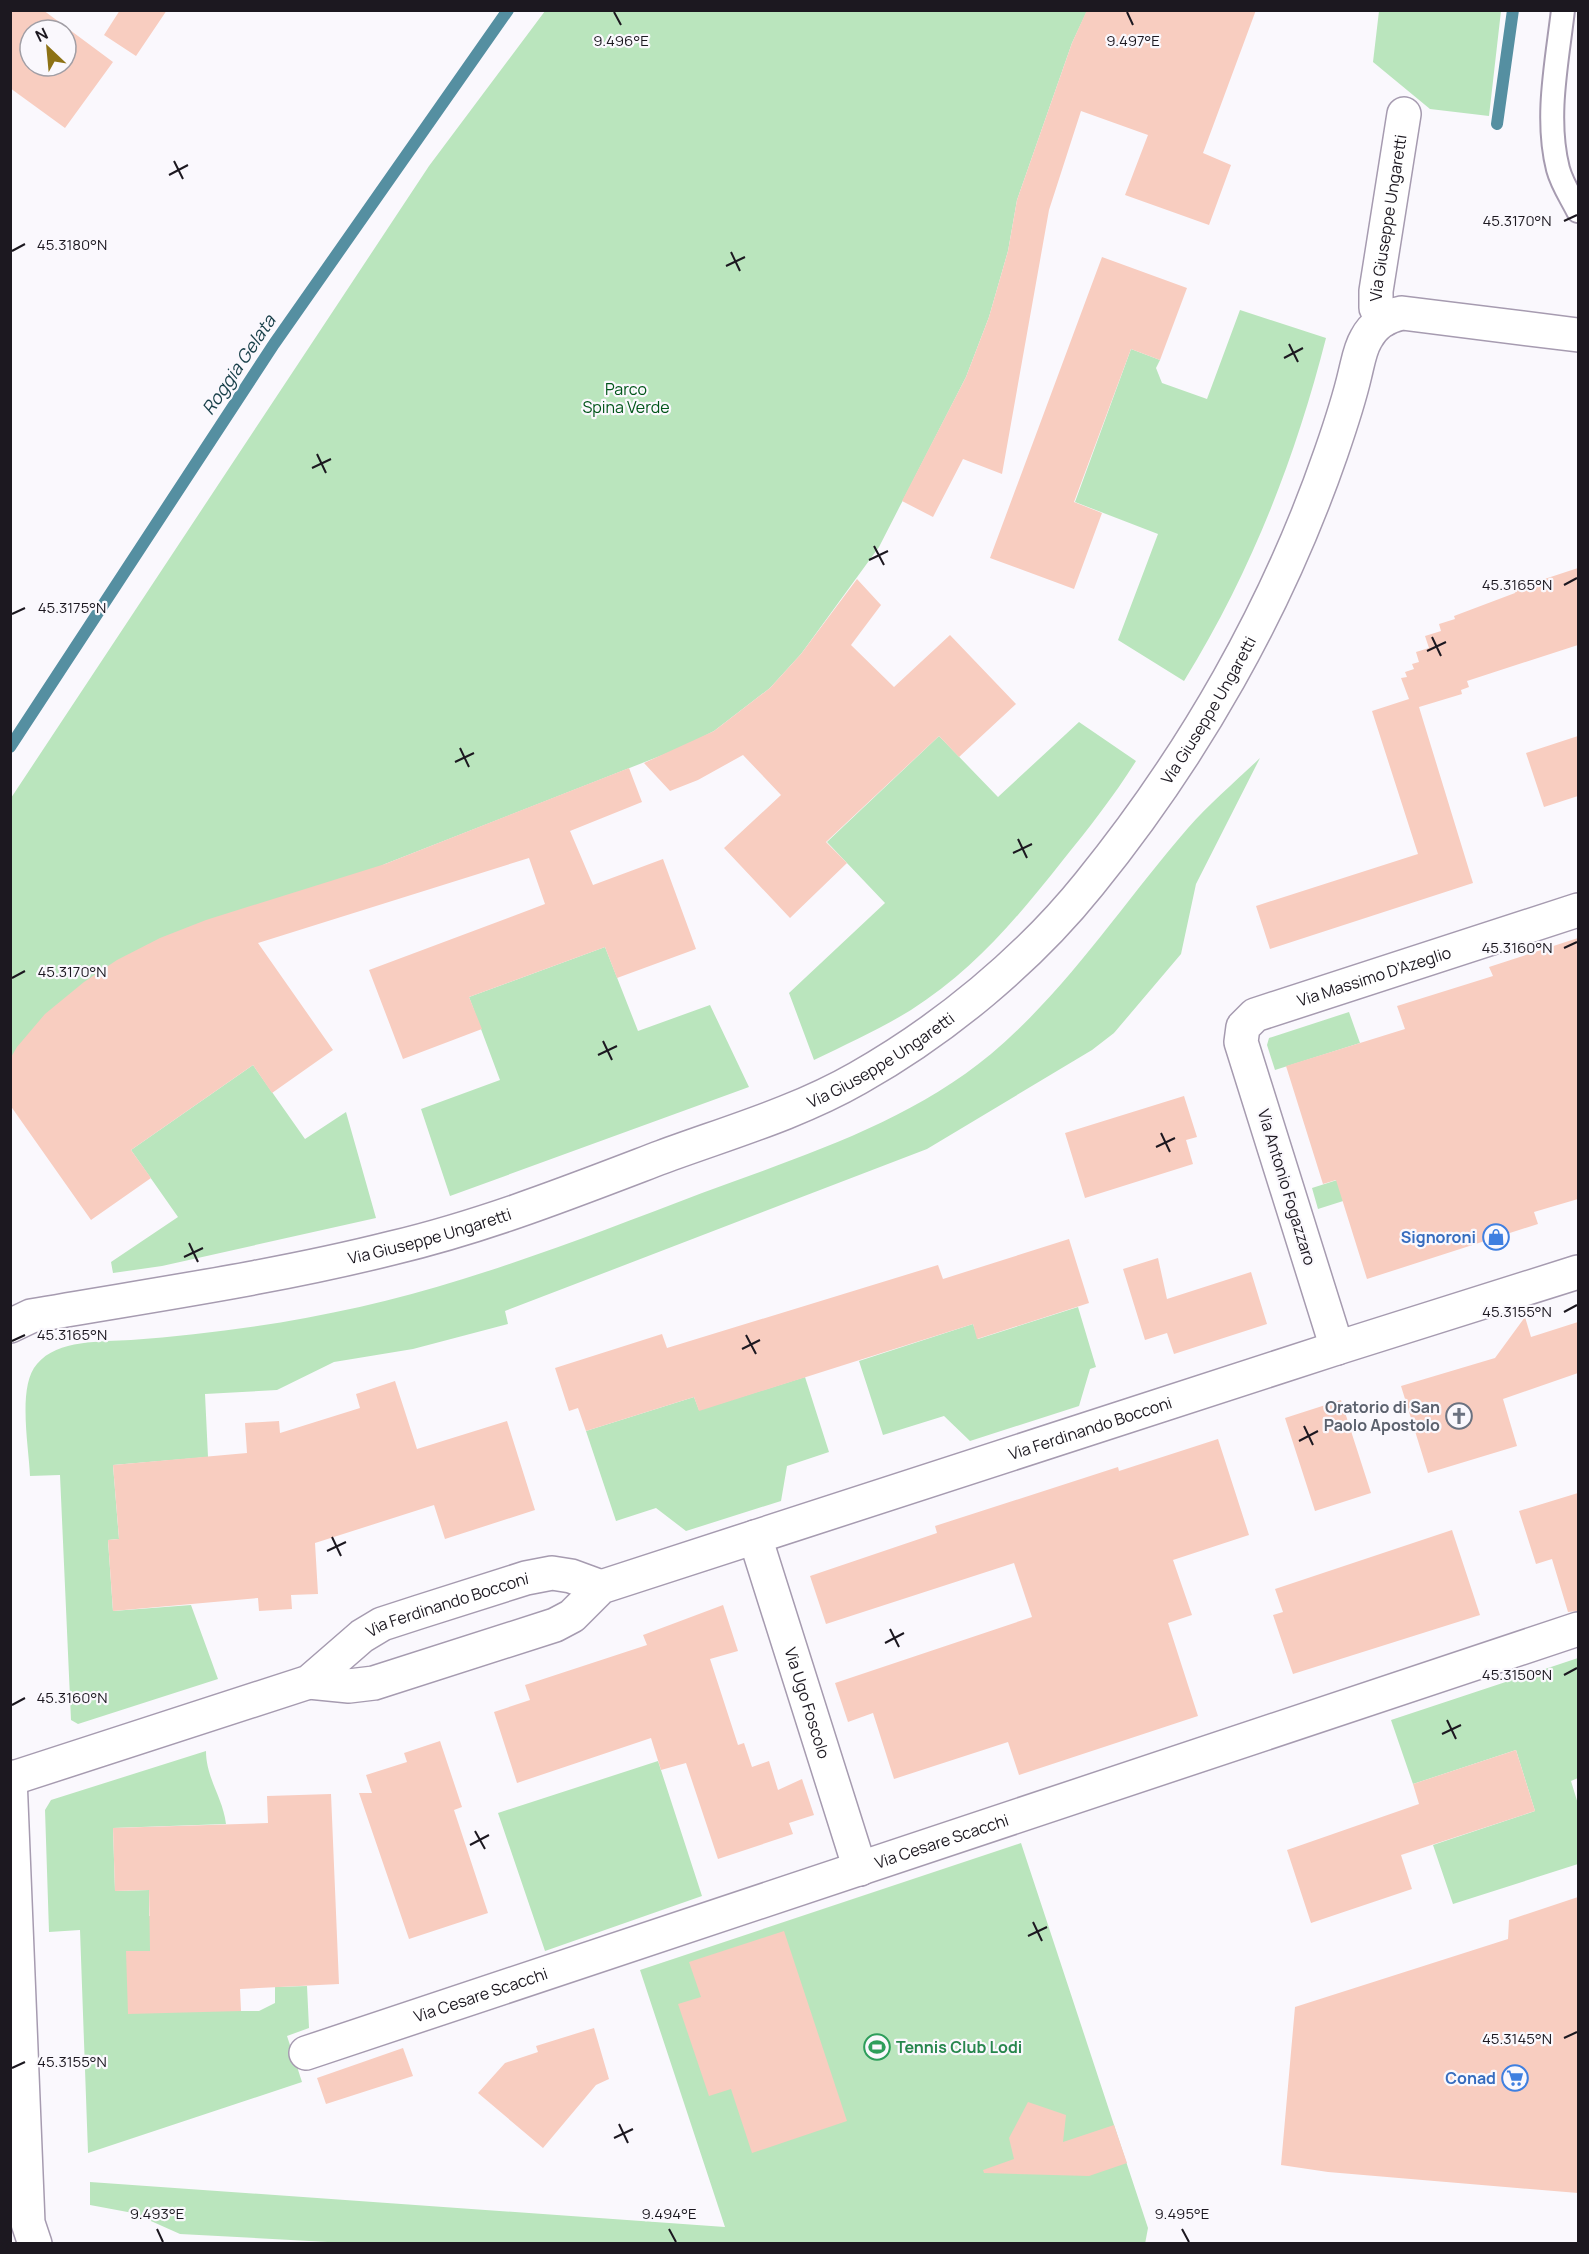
<svg xmlns="http://www.w3.org/2000/svg" width="1589" height="2254" viewBox="0 0 1589 2254" font-family="Manrope,sans-serif">
	<rect width="100%" height="100%" fill="#faf8fd"/>
	<path fill="#bae5bd" d="M 545,11 L 1087,11 L 1072,43 L 1017,200 L 1008,251 L 989,317 L 966,377 L 879,547 L 801,654 L 770,688 L 714,731 L 683,747 L 385,864 L 11,1059 L 11,798 L 429,166 Z
		M 1379,11 L 1501,11 L 1489,116 L 1430,109 L 1373,62 Z
		M 1240,310 L 1326,338 C 1295,460 1250,574 1184,681 L 1118,640 L 1158,534 L 1075,502 L 1131,349 L 1160,360 L 1156,368 L 1162,383 L 1207,399 Z
		M 1079,722 L 1136,761 C 1114,796 1089,828 1063,860 C 1018,917 974,970 911,1010 C 880,1029 847,1044 814,1060 L 789,993 L 885,903 L 827,842 L 939,736 L 998,797 Z
		M 1260,758 L 1196,884 L 1181,954 L 1114,1033 L 1092,1050 L 927,1149 L 505,1311 L 508,1324 L 413,1349 L 334,1362 L 277,1390 L 205,1394 L 208,1457 L 113,1465 L 119,1539 L 108,1540 L 113,1611 L 191,1605 L 218,1679 L 78,1724 L 71,1720 L 60,1475 L 30,1476 C 29,1447 17,1386 37,1364 C 58,1339 101,1342 131,1340 C 243,1332 356,1313 463,1279 C 544,1254 623,1223 702,1193 C 802,1156 908,1123 991,1054 C 1068,989 1123,903 1188,828 C 1210,803 1236,781 1260,758 Z
		M 605,947 L 638,1031 L 710,1005 L 749,1087 L 450,1196 L 421,1109 L 500,1080 L 469,997 Z
		M 1349,1012 L 1360,1043 L 1275,1070 L 1267,1045 L 1269,1038 Z
		M 253,1065 L 305,1139 L 346,1112 L 376,1218 L 162,1266 L 113,1273 L 111,1262 L 178,1217 L 131,1150 Z
		M 1397,1161 L 1450,1167 L 1318,1209 L 1312,1188 Z
		M 1078,1307 L 1096,1367 L 1090,1369 L 1079,1406 L 970,1441 L 944,1416 L 883,1435 L 859,1361 L 973,1324 L 978,1339 Z
		M 805,1377 L 829,1452 L 787,1466 L 781,1501 L 686,1531 L 656,1508 L 616,1521 L 586,1431 L 694,1397 L 699,1410 Z
		M 1578,1658 L 1578,1778 L 1571,1781 L 1578,1804 L 1578,1864 L 1453,1904 L 1433,1845 L 1535,1811 L 1516,1750 L 1413,1784 L 1391,1720 Z
		M 206,1751 C 206,1778 223,1798 226,1824 L 113,1828 L 115,1891 L 149,1890 L 149,1916 L 158,1916 L 159,1951 L 127,1951 L 241,2011 L 259,2011 L 275,2003 L 275,1987 L 307,1986 L 309,2028 L 287,2036 L 302,2082 L 88,2153 L 80,1930 L 49,1932 L 45,1810 L 51,1800 Z
		M 658,1761 L 702,1896 L 545,1951 L 498,1813 Z
		M 1021,1843 L 1148,2228 L 1145,2244 L 346,2243 L 180,2234 L 133,2213 L 90,2205 L 90,2182 L 725,2227 L 640,1970 Z"/>
	<g fill="none" stroke-linecap="round" stroke-linejoin="round">
		<path stroke="#558fa1" stroke-width="12" d="M 1497,124 L 1513,10
			M 10,747 L 274,344 L 508,10"/>
	</g>
	<path fill="#f8cdc0" fill-rule="evenodd" d="M 10,10 L 43,10 L 113,62 L 65,128 L 10,88 ZM 30,30 L 66,30 L 66,66 L 30,66 Z
		M 120,10 L 167,10 L 136,56 L 104,35 Z
		M 1087,10 L 1256,10 L 1203,153 L 1231,165 L 1209,225 L 1125,195 L 1148,135 L 1081,111 L 1049,210 L 1002,474 L 963,459 L 933,517 L 902,501 L 966,377 L 989,317 L 1008,251 L 1017,200 L 1072,43 Z
		M 1102,257 L 1187,288 L 1160,360 L 1131,349 L 1074,502 L 1102,513 L 1074,589 L 990,558 Z
		M 1578,568 L 1578,645 L 1467,681 L 1469,687 L 1461,690 L 1462,694 L 1419,707 L 1473,883 L 1270,949 L 1256,906 L 1418,854 L 1372,711 L 1409,699 L 1401,678 L 1407,677 L 1405,672 L 1414,669 L 1412,664 L 1419,662 L 1416,652 L 1429,648 L 1425,636 L 1441,631 L 1439,624 L 1455,619 L 1454,616 L 1515,593 L 1514,589 Z
		M 857,579 L 881,605 L 851,645 L 894,687 L 950,635 L 1016,704 L 959,757 L 939,736 L 826,842 L 847,863 L 790,918 L 724,848 L 781,795 L 743,755 L 698,780 L 670,791 L 644,763 L 714,731 L 770,688 L 801,654 Z
		M 1578,736 L 1578,796 L 1544,807 L 1526,753 Z
		M 629,768 L 642,802 L 570,831 L 593,885 L 663,859 L 696,949 L 617,978 L 605,947 L 469,997 L 482,1029 L 403,1059 L 369,970 L 545,904 L 529,858 L 258,943 L 333,1050 L 272,1093 L 253,1065 L 131,1150 L 151,1178 L 91,1220 L 10,1105 L 10,1059 L 17,1047 L 45,1014 L 84,982 L 117,960 L 160,938 L 206,920 L 385,864 Z
		M 1578,938 L 1578,1199 L 1534,1212 L 1538,1224 L 1367,1279 L 1336,1180 L 1323,1184 L 1286,1066 L 1405,1029 L 1397,1006 L 1493,976 L 1489,967 Z
		M 1184,1096 L 1197,1137 L 1186,1140 L 1193,1164 L 1085,1198 L 1065,1133 Z
		M 1069,1239 L 1089,1303 L 977,1339 L 973,1324 L 699,1411 L 694,1397 L 586,1431 L 578,1408 L 569,1411 L 555,1368 L 662,1334 L 667,1348 L 938,1265 L 943,1279 Z
		M 1158,1258 L 1167,1299 L 1251,1272 L 1267,1324 L 1174,1354 L 1167,1333 L 1145,1340 L 1123,1269 Z
		M 1525,1317 L 1531,1337 L 1578,1322 L 1578,1373 L 1503,1399 L 1517,1446 L 1428,1473 L 1401,1386 L 1495,1358 Z
		M 395,1381 L 417,1449 L 507,1421 L 535,1510 L 445,1539 L 434,1505 L 315,1543 L 318,1594 L 291,1595 L 292,1609 L 259,1611 L 258,1598 L 113,1611 L 108,1540 L 119,1539 L 113,1465 L 247,1453 L 245,1423 L 279,1421 L 280,1433 L 360,1408 L 356,1394 Z
		M 1341,1400 L 1371,1493 L 1315,1511 L 1285,1418 Z
		M 1218,1439 L 1249,1535 L 1173,1560 L 1192,1615 L 1168,1623 L 1198,1716 L 1019,1775 L 1008,1742 L 894,1779 L 873,1713 L 848,1722 L 835,1683 L 1032,1617 L 1014,1563 L 826,1624 L 810,1576 L 937,1533 L 935,1526 L 1118,1467 L 1119,1471 Z
		M 1578,1493 L 1578,1611 L 1568,1612 L 1552,1559 L 1536,1564 L 1519,1511 Z
		M 1452,1530 L 1480,1615 L 1293,1674 L 1273,1615 L 1283,1612 L 1275,1589 Z
		M 723,1605 L 738,1651 L 710,1659 L 738,1745 L 744,1743 L 752,1767 L 769,1761 L 778,1790 L 802,1779 L 814,1815 L 789,1823 L 793,1834 L 718,1859 L 686,1763 L 661,1770 L 651,1738 L 517,1783 L 494,1712 L 530,1700 L 525,1685 L 647,1645 L 643,1635 Z
		M 440,1741 L 462,1807 L 454,1810 L 488,1913 L 409,1939 L 359,1793 L 372,1793 L 366,1775 L 407,1762 L 404,1753 Z
		M 1516,1750 L 1535,1811 L 1401,1855 L 1412,1889 L 1311,1923 L 1287,1850 L 1419,1804 L 1413,1784 Z
		M 331,1794 L 339,1984 L 240,1989 L 241,2011 L 128,2014 L 126,1951 L 150,1951 L 149,1890 L 115,1891 L 113,1828 L 268,1823 L 267,1796 Z
		M 1578,1897 L 1578,2193 L 1328,2172 L 1281,2165 L 1295,2007 L 1508,1939 L 1509,1920 Z
		M 784,1931 L 847,2121 L 752,2153 L 731,2089 L 709,2096 L 678,2004 L 701,1997 L 689,1962 Z
		M 594,2028 L 609,2079 L 596,2085 L 543,2148 L 478,2093 L 505,2063 L 538,2052 L 536,2046 Z
		M 403,2048 L 413,2076 L 326,2104 L 317,2078 Z
		M 1028,2102 L 1066,2115 L 1063,2142 L 1114,2125 L 1127,2163 L 1089,2176 L 984,2173 L 983,2170 L 1014,2159 L 1009,2138 Z"/>
	<g fill="none" stroke-linecap="round" stroke-linejoin="round">
		<g stroke="#a69bb0" stroke-width="26">
			<path id="service" d="M 1563,10 C 1557,62 1545,118 1558,169 C 1562,184 1571,197 1578,211"/>
		</g>
		<g stroke="#a69bb0" stroke-width="36">
			<g id="minor">
				<path id="s1" d="M 1383,320 L 1376,308 L 1376,291 L 1404,114"/>
				<path id="s2" d="M 10,1326 L 31,1316 C 151,1295 273,1278 392,1248 C 485,1226 573,1191 662,1157 C 727,1133 797,1113 858,1078 C 943,1030 1028,960 1089,884 C 1193,756 1277,609 1331,453 C 1340,427 1349,400 1355,374 C 1358,362 1360,349 1366,339 C 1373,325 1387,316 1402,313 L 1578,335"/>
				<path id="s3" d="M 1337,1348 L 1241,1042 L 1243,1027 L 1255,1015 L 1578,910"/>
				<path id="s4" d="M 755,1537 L 860,1869"/>
				<path id="s5" d="M 309,1682 L 349,1686 L 374,1683 L 555,1625 L 572,1616 L 601,1587 L 1337,1348 L 1578,1272"/>
				<path d="M 10,1777 L 28,2223 L 35,2244"/>
				<path id="s6" d="M 10,1779 L 309,1682 L 362,1636 L 382,1624 L 419,1612 L 526,1578 L 552,1573 L 571,1576 L 601,1587"/>
				<path id="s7" d="M 306,2053 L 1578,1629"/>
			</g>
		</g>
		<use href="#service" stroke="#fff" stroke-width="22"/>
		<use href="#minor" stroke="#fff" stroke-width="33"/>
	</g>
	<path fill="none" stroke="#1c1820" stroke-width="2" d="M 614,12 L 621,25M 1127,12 L 1133,25M 174,161 L 183,179M 169,175 L 188,165M 1564,221 L 1577,215M 12,251 L 25,244M 731,252 L 740,271M 726,266 L 745,257M 1289,344 L 1298,362M 1284,358 L 1303,348M 317,454 L 326,473M 312,468 L 331,459M 874,546 L 884,565M 869,560 L 888,551M 1564,585 L 1577,578M 12,614 L 25,608M 1432,637 L 1441,656M 1427,651 L 1446,642M 460,748 L 469,767M 455,762 L 474,753M 1018,839 L 1027,858M 1013,853 L 1032,844M 1564,948 L 1577,942M 12,978 L 25,971M 603,1041 L 612,1060M 598,1055 L 617,1046M 1161,1133 L 1170,1152M 1156,1147 L 1175,1138M 189,1243 L 198,1262M 184,1257 L 203,1248M 1564,1312 L 1577,1305M 746,1335 L 756,1354M 12,1341 L 25,1335M 742,1349 L 760,1340M 1304,1426 L 1313,1445M 1299,1441 L 1318,1431M 332,1537 L 341,1556M 327,1551 L 346,1542M 890,1629 L 899,1647M 885,1643 L 904,1633M 1564,1675 L 1577,1668M 12,1705 L 25,1698M 1447,1720 L 1456,1739M 1442,1734 L 1461,1725M 475,1831 L 485,1849M 470,1845 L 489,1835M 1033,1922 L 1042,1941M 1028,1936 L 1047,1927M 1564,2038 L 1577,2032M 12,2068 L 25,2062M 619,2124 L 628,2143M 614,2138 L 633,2129M 157,2229 L 163,2242M 669,2229 L 676,2242M 1182,2229 L 1189,2242"/>
	<defs>
		<g id="shop-ring" transform="scale(1.35)"><circle r="9.5" fill="#faf8fd" stroke="#3f7fe0" stroke-width="1.5"/><path d="M-5-2.5h2.3a2.7 3.5 0 0 1 5.4 0H5L5.5 6h-11ZM-1.5-2.5h3a1.5 2.3 0 0 0-3 0Z" fill="#3f7fe0"/></g>
		<g id="church-ring" transform="scale(1.35)"><circle r="9.5" fill="#faf8fd" stroke="#6b7280" stroke-width="1.5"/><path d="M-1.2-6h2.4v3.5h3.3v2.4h-3.3V6h-2.4V-.1h-3.3v-2.4h3.3Z" fill="#6b7280"/></g>
		<g id="stadium-ring" transform="scale(1.35)"><circle r="9.5" fill="#faf8fd" stroke="#2e9e5b" stroke-width="1.5"/><path d="M0-5a6.5 5 0 1 0 0 10a6.5 5 0 1 0 0-10ZM-3.5-1.8h7v3.6h-7Z" fill="#2e9e5b"/></g>
		<g id="supermarket-ring" transform="scale(1.35)"><circle r="9.5" fill="#faf8fd" stroke="#3f7fe0" stroke-width="1.5"/><path d="M-6-5.5h2.5l.6 2H6L4.5 2H-2.5L-4.4-4H-6ZM-1.5 3.2a1.3 1.3 0 1 0 .1 0ZM3 3.2a1.3 1.3 0 1 0 .1 0Z" fill="#3f7fe0"/></g>
	</defs>
	<g fill-rule="evenodd">
		<use href="#shop-ring" x="1496" y="1237"/>
		<use href="#church-ring" x="1459" y="1416"/>
		<use href="#stadium-ring" x="877" y="2047"/>
		<use href="#supermarket-ring" x="1515" y="2078"/>
	</g>
	<g text-anchor="middle" stroke-width="4.5" stroke-linejoin="round" paint-order="stroke">
		<g font-size="16" fill="#1c1820" stroke="#faf8fd">
			<text dy="6" stroke="none"><textPath href="#s1" startOffset="105">Via Giuseppe Ungaretti</textPath></text>
			<text dy="6" stroke="none"><textPath href="#s2" startOffset="1402">Via Giuseppe Ungaretti</textPath></text>
			<text dy="6" stroke="none"><textPath href="#s3" startOffset="478">Via Massimo D’Azeglio</textPath></text>
			<text dy="6" stroke="none"><textPath href="#s2" startOffset="916">Via Giuseppe Ungaretti</textPath></text>
			<text transform="translate(1287 1187) rotate(73)" y="6">Via Antonio Fogazzaro</text>
			<text dy="6" stroke="none"><textPath href="#s2" startOffset="430">Via Giuseppe Ungaretti</textPath></text>
			<text dy="6" stroke="none"><textPath href="#s5" startOffset="830">Via Ferdinando Bocconi</textPath></text>
			<text dy="6" stroke="none"><textPath href="#s6" startOffset="476">Via Ferdinando Bocconi</textPath></text>
			<text dy="6" stroke="none"><textPath href="#s4" startOffset="174">Via Ugo Foscolo</textPath></text>
			<text dy="6" stroke="none"><textPath href="#s7" startOffset="670">Via Cesare Scacchi</textPath></text>
			<text dy="6" stroke="none"><textPath href="#s7" startOffset="184">Via Cesare Scacchi</textPath></text>
		</g>
		<g font-size="16" fill="#005519" stroke="#faf8fd">
			<text x="626" y="395">Parco<tspan x="626" dy="18">Spina Verde</tspan></text>
		</g>
		<g font-size="16" font-weight="bold" fill="#366cbe" stroke="#faf8fd" text-anchor="end">
			<text x="1476" y="1243">Signoroni</text>
			<text x="1496" y="2084">Conad</text>
		</g>
		<g font-size="16" font-weight="bold" fill="#5b616d" stroke="#faf8fd" text-anchor="end">
			<text x="1440" y="1413">Oratorio di San<tspan x="1440" dy="18">Paolo Apostolo</tspan></text>
		</g>
		<g font-size="16" font-weight="bold" fill="#27864d" stroke="#faf8fd" text-anchor="start">
			<text x="896" y="2053">Tennis Club Lodi</text>
		</g>
		<g font-size="18" font-style="italic" fill="#183f49" stroke="#faf8fd">
			<text transform="translate(239 365) rotate(-56)" y="6">Roggia Gelata</text>
		</g>
	</g>
	<g font-size="15" text-anchor="middle" fill="#1c1820" stroke="#faf8fd" stroke-width="4.5" stroke-linejoin="round" paint-order="stroke">
		<text x="621" y="46">9.496°E</text>
		<text x="1133" y="46">9.497°E</text>
		<text x="1517" y="226">45.3170°N</text>
		<text x="72" y="250">45.3180°N</text>
		<text x="1517" y="590">45.3165°N</text>
		<text x="72" y="613">45.3175°N</text>
		<text x="1517" y="953">45.3160°N</text>
		<text x="72" y="977">45.3170°N</text>
		<text x="1517" y="1317">45.3155°N</text>
		<text x="72" y="1340">45.3165°N</text>
		<text x="1517" y="1680">45.3150°N</text>
		<text x="72" y="1703">45.3160°N</text>
		<text x="1517" y="2044">45.3145°N</text>
		<text x="72" y="2067">45.3155°N</text>
		<text x="157" y="2219">9.493°E</text>
		<text x="669" y="2219">9.494°E</text>
		<text x="1182" y="2219">9.495°E</text>
	</g>
	<rect width="1589" height="2254" fill="none" stroke="#1c1820" stroke-width="24"/>
	<g transform="translate(48 48) rotate(334)"><circle r="28" fill="#faf8fd" stroke="#a19ea5" stroke-width="1.5"/>
	<path d="M0-4.5L10 22L0 15L-10 22Z" fill="#8d7215"/>
	<text y="-9" font-size="16" font-weight="bold" text-anchor="middle" fill="#1c1820">N</text>
	</g>
</svg>
